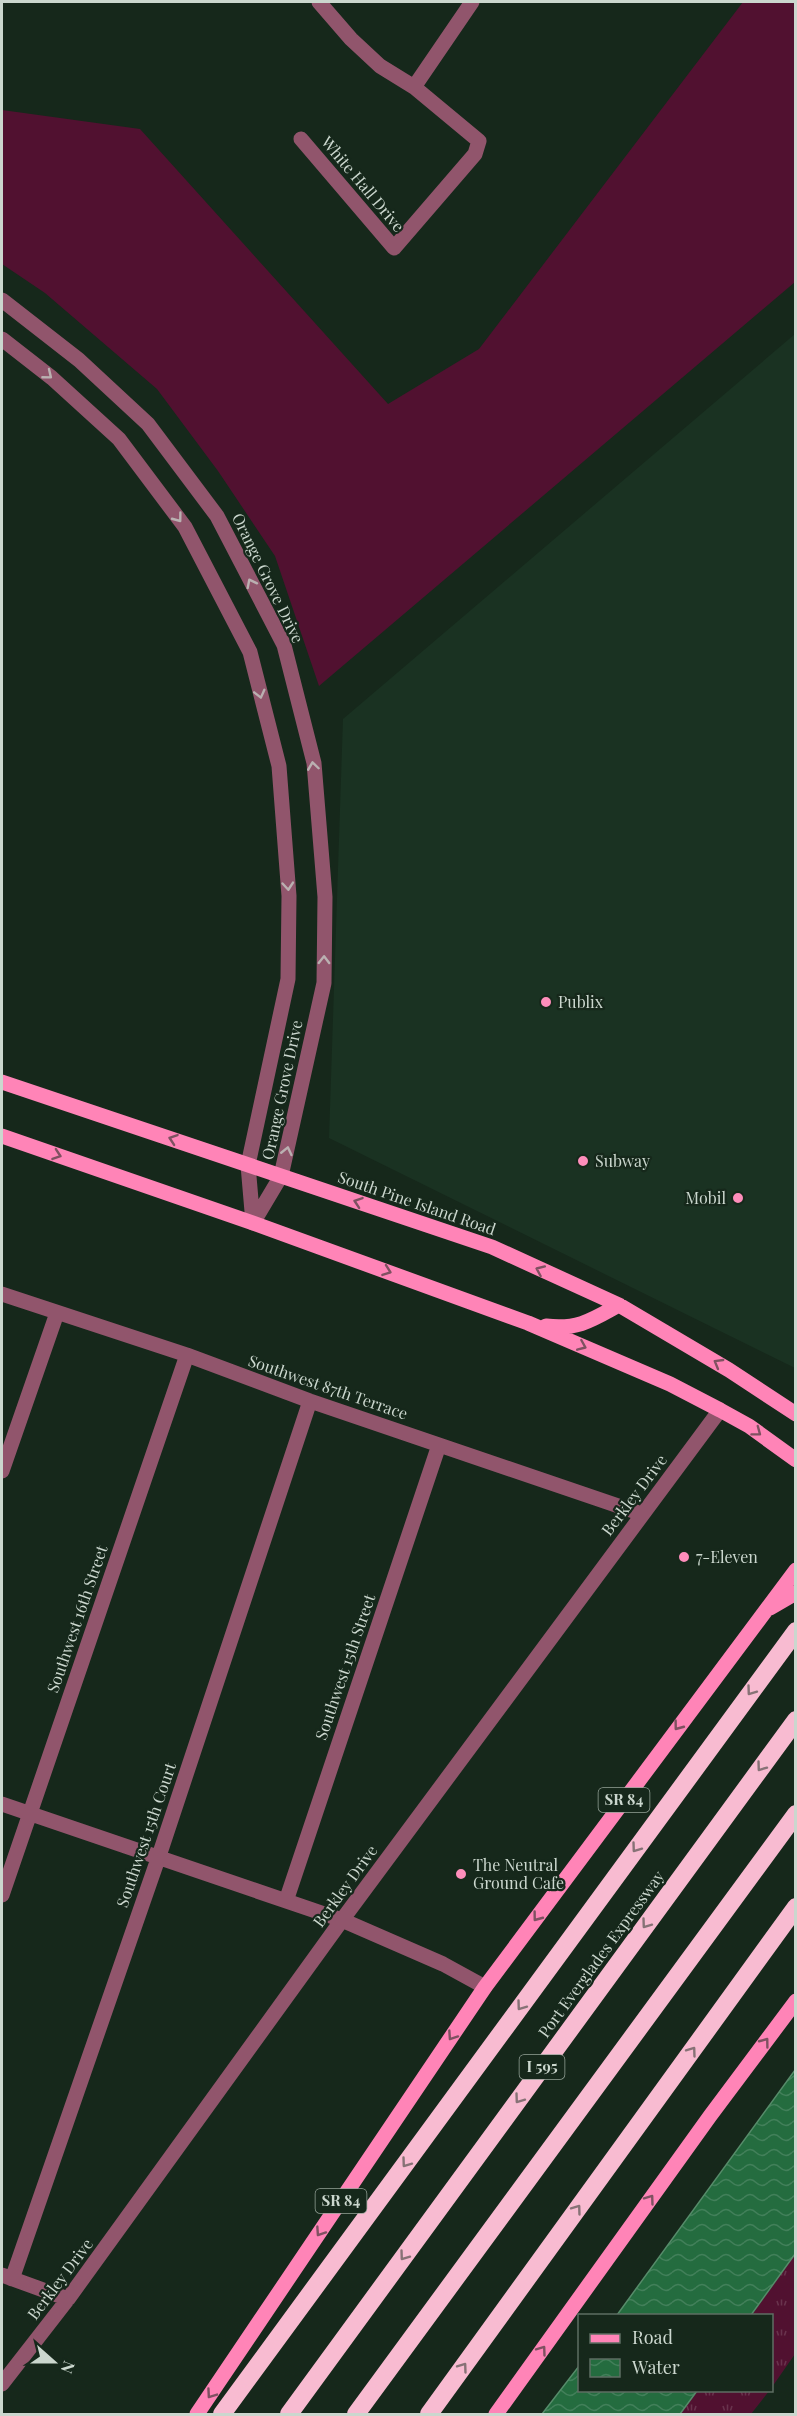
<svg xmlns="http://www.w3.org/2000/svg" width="797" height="2416" viewBox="0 0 797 2416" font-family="'Playfair Display',serif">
	<defs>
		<pattern id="park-tufts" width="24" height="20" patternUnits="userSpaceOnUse" patternTransform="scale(1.5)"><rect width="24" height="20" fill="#511130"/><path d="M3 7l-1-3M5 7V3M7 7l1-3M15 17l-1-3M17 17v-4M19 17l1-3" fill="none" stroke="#69334d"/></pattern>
		<pattern id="water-waves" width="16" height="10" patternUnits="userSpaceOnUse" patternTransform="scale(1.5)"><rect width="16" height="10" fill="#246c3f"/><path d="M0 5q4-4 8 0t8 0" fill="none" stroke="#42805a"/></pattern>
	</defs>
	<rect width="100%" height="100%" fill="#16281b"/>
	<path fill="#1a3222" d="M 795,334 L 795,1368 L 329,1138 L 343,719 Z"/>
	<path fill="#511130" d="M 743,2 L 795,2 L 795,282 L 319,686 L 275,556 L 218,471 L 157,389 L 45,293 L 2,264 L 2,110 L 140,129 L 388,404 L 479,349 Z"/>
	<path fill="url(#park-tufts)" d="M 795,2254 L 795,2354 L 772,2387 L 772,2316 L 751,2316 Z
		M 697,2391 L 769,2391 L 751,2414 L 680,2414 Z"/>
	<path fill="url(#water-waves)" stroke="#568c6a" stroke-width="1.5" d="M 795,2070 L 795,2254 L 751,2315 L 617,2315 Z
		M 579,2366 L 580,2390 L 697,2391 L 680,2414 L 542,2414 Z"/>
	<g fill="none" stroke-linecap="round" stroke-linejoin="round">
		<path stroke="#91556c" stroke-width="15" d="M 414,87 L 472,2
			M 301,139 L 394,248 L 475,154 L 479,141 L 414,87 L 380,66 L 351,39 L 319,2
			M 2,300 L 79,360 L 148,424 L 217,516 L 284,645 L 314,763 L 325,897 L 324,983 L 281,1176 L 253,1223
			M 2,339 L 52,378 L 119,439 L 185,527 L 250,652 L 279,766 L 289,896 L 288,979 L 248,1165 L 253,1223
			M 2,1294 L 187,1355 L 310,1401 L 642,1514
			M 2,1471 L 57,1313
			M 2,1804 L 342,1920 L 443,1964 L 485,1987
			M 2,1895 L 187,1355
			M 286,1901 L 439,1445
			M 2,2275 L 68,2299
			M 12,2279 L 159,1856 L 310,1401
			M 2,2384 L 68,2299 L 342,1920 L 720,1410"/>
		<path stroke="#ff84b7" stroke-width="15" d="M 2,1082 L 492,1247 L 619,1305 L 729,1370 L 796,1414
			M 2,1136 L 253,1223 L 528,1323 L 670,1384 L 720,1410 L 749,1426 L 796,1460
			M 546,1326 C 578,1330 592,1320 619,1305
			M 770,1608 L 796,1593
			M 197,2414 L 485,1987 L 796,1570
			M 496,2414 L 710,2116 L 796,2001"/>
		<path stroke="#f8bbd1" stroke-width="18" d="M 222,2414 L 796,1631
			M 289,2414 L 796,1720
			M 356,2414 L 796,1814
			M 429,2414 L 796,1907"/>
	</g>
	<defs><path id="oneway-chevron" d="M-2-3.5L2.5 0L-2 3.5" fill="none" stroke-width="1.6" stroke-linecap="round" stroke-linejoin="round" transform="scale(1.5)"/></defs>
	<g stroke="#bab0b1">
		<use href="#oneway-chevron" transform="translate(48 375) rotate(39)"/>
		<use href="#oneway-chevron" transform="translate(178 518) rotate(53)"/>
		<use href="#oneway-chevron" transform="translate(251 583) rotate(-117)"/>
		<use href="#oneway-chevron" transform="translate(260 694) rotate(76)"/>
		<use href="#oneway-chevron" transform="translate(313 766) rotate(-98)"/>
		<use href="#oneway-chevron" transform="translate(288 886) rotate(85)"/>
		<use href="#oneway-chevron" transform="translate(324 960) rotate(-89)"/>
		<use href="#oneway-chevron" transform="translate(287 1151) rotate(-77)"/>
	</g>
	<g stroke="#7f5161">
		<use href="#oneway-chevron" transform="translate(173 1139) rotate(-161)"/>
		<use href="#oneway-chevron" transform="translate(57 1155) rotate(19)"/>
		<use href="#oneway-chevron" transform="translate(358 1202) rotate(-161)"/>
		<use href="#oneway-chevron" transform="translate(540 1270) rotate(-156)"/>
		<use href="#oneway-chevron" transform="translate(387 1271) rotate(20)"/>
		<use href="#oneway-chevron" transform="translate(582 1346) rotate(23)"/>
		<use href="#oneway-chevron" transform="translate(718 1363) rotate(-150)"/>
		<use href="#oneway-chevron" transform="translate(757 1432) rotate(37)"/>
		<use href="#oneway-chevron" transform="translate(678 1726) rotate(127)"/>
		<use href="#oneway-chevron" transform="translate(537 1917) rotate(127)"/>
		<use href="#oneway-chevron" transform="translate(452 2036) rotate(124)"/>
		<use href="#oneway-chevron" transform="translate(765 2042) rotate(-53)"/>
		<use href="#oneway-chevron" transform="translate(650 2199) rotate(-54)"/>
		<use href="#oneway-chevron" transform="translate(320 2232) rotate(124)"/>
		<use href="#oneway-chevron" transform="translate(542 2350) rotate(-54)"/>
		<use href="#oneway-chevron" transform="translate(211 2394) rotate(125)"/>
	</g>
	<g stroke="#877276">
		<use href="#oneway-chevron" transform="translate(751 1691) rotate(126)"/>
		<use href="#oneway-chevron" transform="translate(761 1767) rotate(126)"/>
		<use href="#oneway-chevron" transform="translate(636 1848) rotate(126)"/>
		<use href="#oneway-chevron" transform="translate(646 1924) rotate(126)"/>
		<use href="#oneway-chevron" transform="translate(521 2006) rotate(126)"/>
		<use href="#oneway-chevron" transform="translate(692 2051) rotate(-54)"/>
		<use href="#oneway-chevron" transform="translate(519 2099) rotate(126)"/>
		<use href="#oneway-chevron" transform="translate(406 2163) rotate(126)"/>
		<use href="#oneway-chevron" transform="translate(577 2209) rotate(-54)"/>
		<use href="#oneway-chevron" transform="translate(404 2256) rotate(126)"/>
		<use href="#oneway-chevron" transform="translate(463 2367) rotate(-54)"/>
	</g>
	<g fill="#fe8ebb" stroke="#16281b" stroke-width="2">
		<circle cx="546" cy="1002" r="6"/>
		<circle cx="583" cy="1161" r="6"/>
		<circle cx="738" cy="1198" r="6"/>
		<circle cx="684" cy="1557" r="6"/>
		<circle cx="461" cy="1874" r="6"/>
	</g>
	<g text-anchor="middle" stroke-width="4.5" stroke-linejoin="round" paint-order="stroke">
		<g fill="#16281b" stroke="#95a298" stroke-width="1.5">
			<rect x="598.5" y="1788" width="51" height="24" rx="4.5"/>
			<rect x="519.5" y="2055" width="45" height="24" rx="4.5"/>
			<rect x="315.5" y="2189" width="51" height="24" rx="4.5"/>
		</g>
		<g font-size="15" font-weight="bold" fill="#cbd7ce">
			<text x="624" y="1805">SR 84</text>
			<text x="542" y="2072">I 595</text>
			<text x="341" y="2206">SR 84</text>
		</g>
		<g font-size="16" fill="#cbd7ce" stroke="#16281b">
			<text transform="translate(363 184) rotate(50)" y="6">White Hall Drive</text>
			<text transform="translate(268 578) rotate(64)" y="6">Orange Grove Drive</text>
			<text transform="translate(282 1090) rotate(-78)" y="6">Orange Grove Drive</text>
			<text transform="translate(417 1203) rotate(19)" y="6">South Pine Island Road</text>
			<text transform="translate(328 1387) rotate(19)" y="6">Southwest 87th Terrace</text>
			<text transform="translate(634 1495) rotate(-53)" y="6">Berkley Drive</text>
			<text transform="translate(77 1619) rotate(-71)" y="6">Southwest 16th Street</text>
			<text transform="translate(345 1667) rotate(-71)" y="6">Southwest 15th Street</text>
			<text transform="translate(146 1835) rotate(-71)" y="6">Southwest 15th Court</text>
			<text transform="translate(345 1886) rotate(-54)" y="6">Berkley Drive</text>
			<text transform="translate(601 1954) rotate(-54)" y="6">Port Everglades Expressway</text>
			<text transform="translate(60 2279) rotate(-53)" y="6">Berkley Drive</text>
		</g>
		<g font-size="16" fill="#cbd7ce" stroke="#16281b" text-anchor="start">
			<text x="558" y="1008">Publix</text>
			<text x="595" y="1167">Subway</text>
			<text x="726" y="1204" text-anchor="end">Mobil</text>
			<text x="696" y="1563">7-Eleven</text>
			<text x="473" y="1871">The Neutral<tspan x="473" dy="18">Ground Cafe</tspan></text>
		</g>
	</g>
	<rect width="797" height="2416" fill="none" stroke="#cbd7ce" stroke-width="6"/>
	<rect x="578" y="2314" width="195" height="78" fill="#16281b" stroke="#5e6e63" stroke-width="1.5"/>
	<rect x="590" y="2334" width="30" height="9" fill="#ff84b7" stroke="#5e6e63" stroke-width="1.5"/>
	<text x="632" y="2344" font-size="18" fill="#cbd7ce">Road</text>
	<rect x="590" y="2359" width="30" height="18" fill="url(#water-waves)" stroke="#5e6e63" stroke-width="1.5"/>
	<text x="632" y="2374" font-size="18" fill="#cbd7ce">Water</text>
	<g transform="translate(54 2362) rotate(111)" stroke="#16281b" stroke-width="4.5" paint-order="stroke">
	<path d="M0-4.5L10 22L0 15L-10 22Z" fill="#cbd7ce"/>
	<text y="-9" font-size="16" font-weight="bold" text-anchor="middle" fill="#cbd7ce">N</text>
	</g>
</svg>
